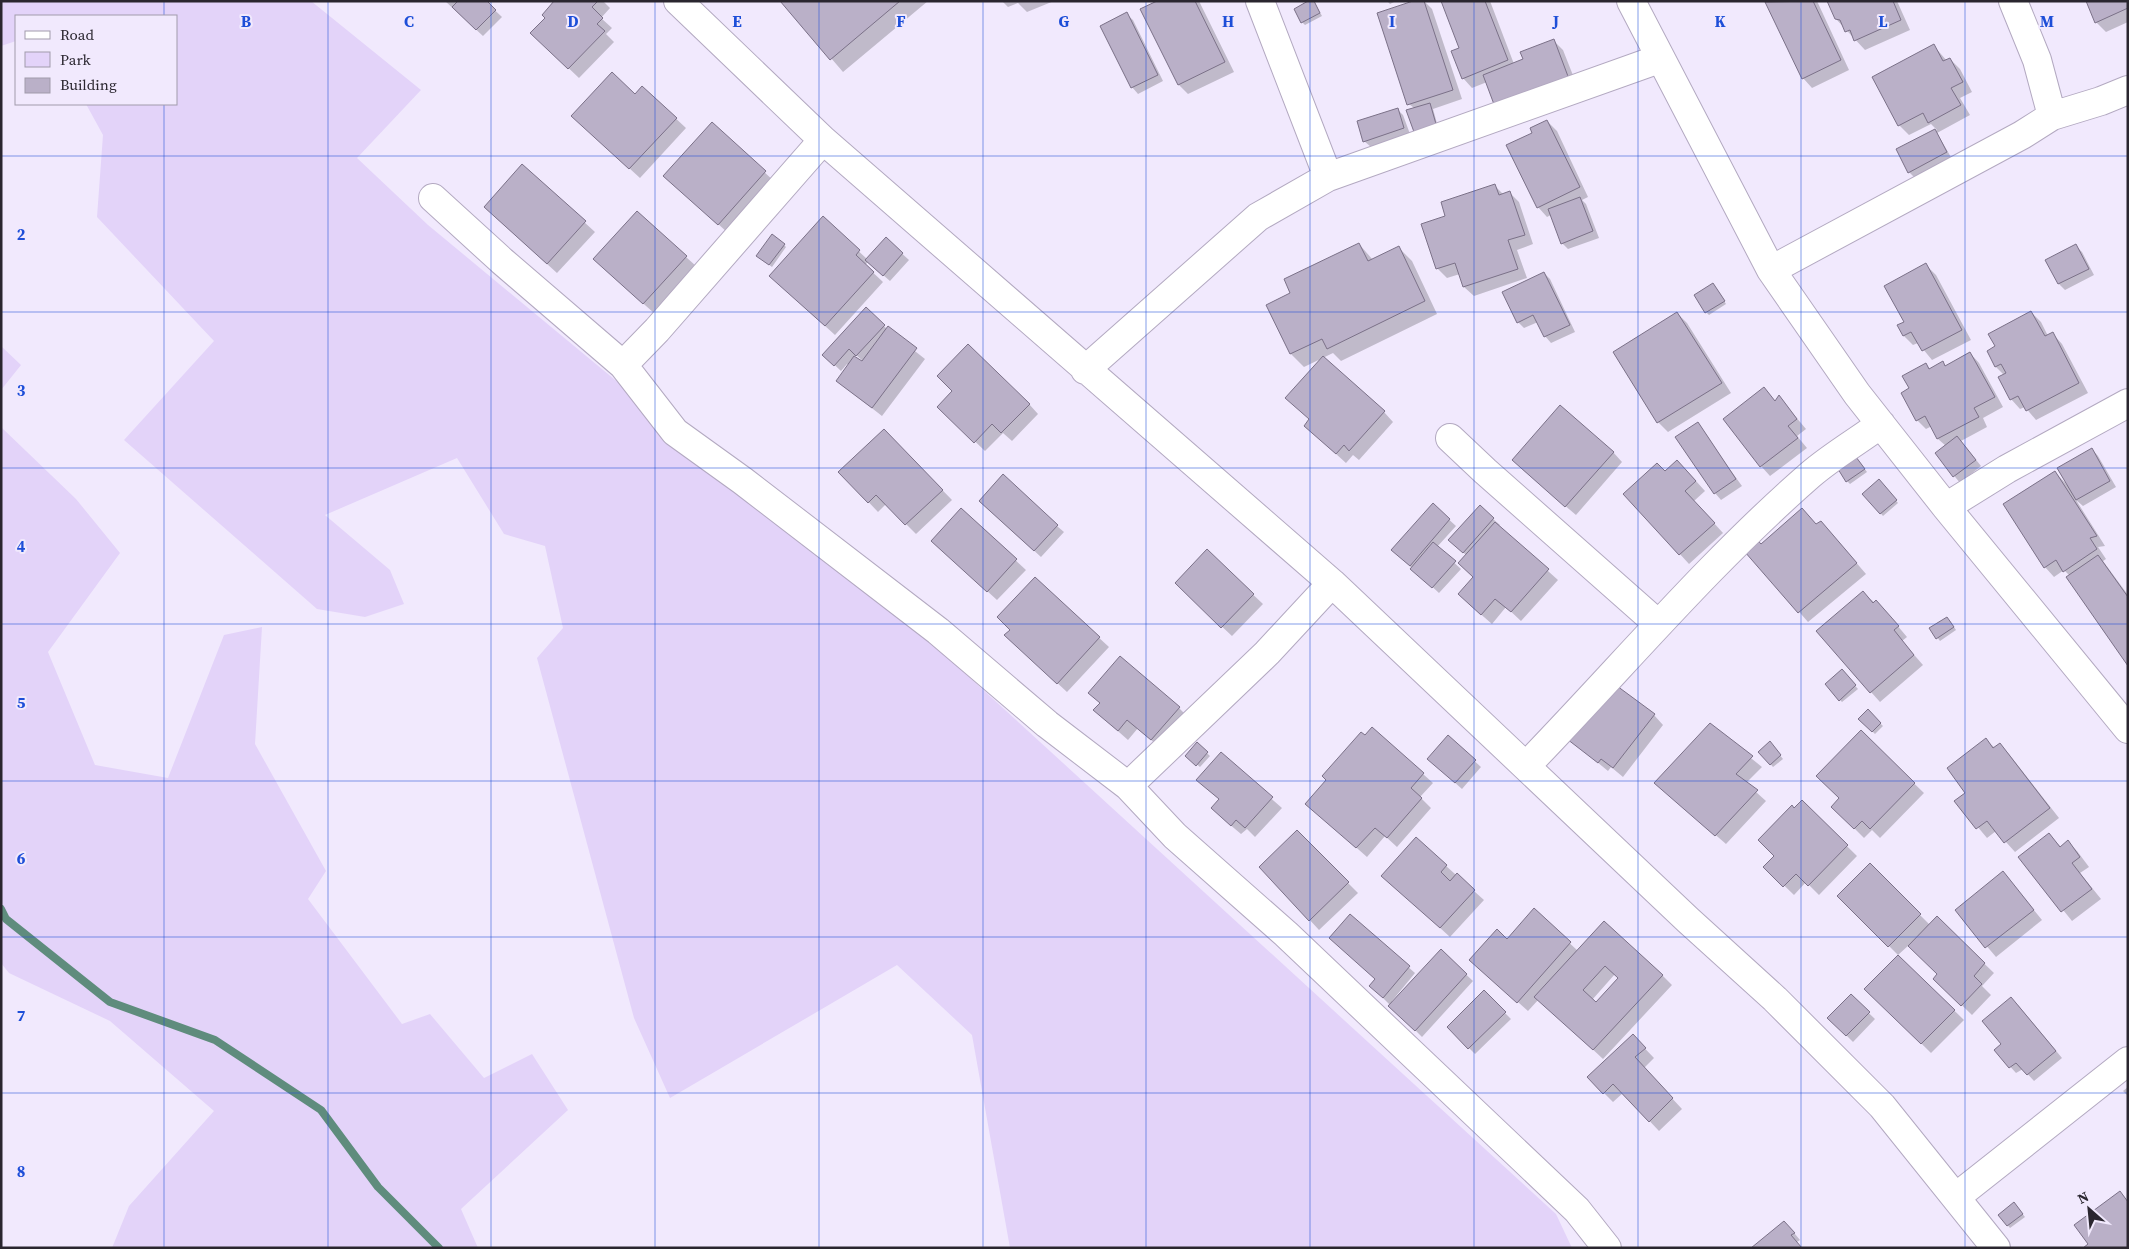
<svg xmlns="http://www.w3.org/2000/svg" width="2129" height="1249" viewBox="0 0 2129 1249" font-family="'Source Serif 4',serif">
	<rect width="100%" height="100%" fill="#f1e9fd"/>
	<path fill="#e3d3f9" d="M 1,1 L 311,1 L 421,90 L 357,158 L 428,225 L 922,634 L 1556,1214 L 1572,1248 L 1010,1248 L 972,1035 L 897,965 L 670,1098 L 634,1018 L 537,658 L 563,628 L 545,546 L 504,534 L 457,458 L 325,515 L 390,570 L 404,604 L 365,617 L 317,609 L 124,440 L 214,341 L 97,217 L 103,135 L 86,104 L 176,104 L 176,16 L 16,16 L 16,41 L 1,46 Z
		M 1,346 L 21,365 L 1,390 Z
		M 1,427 L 76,499 L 120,553 L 48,652 L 95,765 L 168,778 L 224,635 L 262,627 L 255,744 L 326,871 L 308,899 L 402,1024 L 430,1014 L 484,1078 L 532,1054 L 568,1110 L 461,1209 L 478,1248 L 112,1248 L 129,1206 L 214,1111 L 110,1021 L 9,973 L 1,963 Z"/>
	<path fill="#0003" fill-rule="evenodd" d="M 445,1 L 485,1 L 502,17 L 483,36 Z
		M 556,1 L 603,1 L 610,8 L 601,18 L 612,28 L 606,34 L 614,42 L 579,78 L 542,43 L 547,18 Z
		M 782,1 L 928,1 L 843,72 Z
		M 1002,1 L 1054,1 L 1027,12 L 1018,3 L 1008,7 Z
		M 1160,1 L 1199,1 L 1234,72 L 1188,94 L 1179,85 L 1142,10 Z
		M 1387,1 L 1396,1 L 1390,4 Z
		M 1424,1 L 1432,9 L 1462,99 L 1433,109 L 1438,127 L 1409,104 Z
		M 1442,1 L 1490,1 L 1514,64 L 1524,60 L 1553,40 L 1563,50 L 1578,88 L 1487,82 L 1472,88 L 1463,78 L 1461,49 Z
		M 1817,1 L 1849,70 L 1812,88 L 1803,78 L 1766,2 Z
		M 1828,1 L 1897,1 L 1910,30 L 1865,50 L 1836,19 Z
		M 2128,1 L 2128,22 L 2106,32 L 2096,22 Z
		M 1315,3 L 1322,16 L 1305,25 L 1302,22 Z
		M 1126,14 L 1133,20 L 1163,81 L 1138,94 L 1132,87 Z
		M 1934,46 L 1947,61 L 1950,59 L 1960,69 L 1972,92 L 1960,98 L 1970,115 L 1937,133 L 1952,159 L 1915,178 L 1909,172 L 1898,150 L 1937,130 L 1931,124 L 1909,135 L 1899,125 Z
		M 642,87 L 686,128 L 640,178 L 583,126 L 635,95 Z
		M 1397,109 L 1403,115 L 1410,134 L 1371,147 L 1364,141 Z
		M 1547,121 L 1557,131 L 1588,197 L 1582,200 L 1586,204 L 1599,238 L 1568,249 L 1562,243 L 1551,215 L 1547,217 L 1538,207 L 1534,134 Z
		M 712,124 L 775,182 L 728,233 L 675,185 Z
		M 523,166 L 595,232 L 557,273 L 495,217 Z
		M 1494,185 L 1504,195 L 1510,193 L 1519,202 L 1533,244 L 1517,250 L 1527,278 L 1474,296 L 1464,287 L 1460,274 L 1447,278 L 1437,268 L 1447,217 Z
		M 637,213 L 696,266 L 654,313 L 604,269 Z
		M 823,218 L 867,259 L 886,239 L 909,260 L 890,281 L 868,262 L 865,265 L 883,282 L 835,335 L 781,286 Z
		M 1359,244 L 1373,260 L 1399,248 L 1412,261 L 1437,314 L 1341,361 L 1333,353 L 1304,367 L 1291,354 L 1268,306 L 1292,294 Z
		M 784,245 L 786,247 L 772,267 L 760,258 Z
		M 2076,246 L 2082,252 L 2094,275 L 2065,290 L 2059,284 L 2047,261 Z
		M 1926,265 L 1936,275 L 1971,340 L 1932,360 L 1918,343 L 1913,345 L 1904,336 L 1899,326 L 1905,322 Z
		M 1544,273 L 1550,279 L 1575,332 L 1551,343 L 1545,336 L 1538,322 L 1524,328 L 1518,322 Z
		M 1713,284 L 1726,304 L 1709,315 L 1706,312 Z
		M 866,309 L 887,329 L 925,359 L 882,416 L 837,381 L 849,365 L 847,364 L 841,371 L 824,355 ZM 856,355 L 863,361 L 862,363 L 854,357 Z
		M 2031,312 L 2041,322 L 2048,336 L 2053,334 L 2062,344 L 2088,393 L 2036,420 L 2025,407 L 2020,409 L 2011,399 L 2004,375 L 1996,367 L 1988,351 L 1996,347 Z
		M 1677,313 L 1687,323 L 1731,393 L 1668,432 L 1658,422 L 1615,353 Z
		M 1970,353 L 1979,363 L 2003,407 L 1983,418 L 1987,427 L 1961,441 L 1981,466 L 1960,483 L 1936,453 L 1946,446 L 1938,439 L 1932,426 L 1926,429 L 1917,420 L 1911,389 L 1926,364 L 1930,369 L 1942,363 L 1946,366 Z
		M 1764,389 L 1776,402 L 1779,397 L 1806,429 L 1797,436 L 1807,448 L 1770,476 L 1761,466 Z
		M 1029,404 L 1038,414 L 1012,441 L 1003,433 L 985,451 L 939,407 Z
		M 1384,412 L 1393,422 L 1359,460 L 1353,455 L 1346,463 L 1315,435 Z
		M 1697,424 L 1742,486 L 1721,500 L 1715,493 Z
		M 884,430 L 952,500 L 916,534 L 886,504 L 878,512 L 840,472 Z
		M 2092,449 L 2098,456 L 2116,487 L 2083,506 L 2076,500 L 2105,546 L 2098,547 L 2106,559 L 2103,561 L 2128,595 L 2128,664 L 2070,576 L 2064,570 L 2054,577 L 2045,567 L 2055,472 L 2068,486 Z
		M 1613,452 L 1622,462 L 1576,515 L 1523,470 Z
		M 1859,461 L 1867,472 L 1850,484 L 1847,481 Z
		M 1687,471 L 1705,491 L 1694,501 L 1723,533 L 1689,564 L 1625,494 L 1665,473 Z
		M 1882,484 L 1898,503 L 1883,516 L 1864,494 Z
		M 1433,505 L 1456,526 L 1437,547 L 1461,569 L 1439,593 L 1399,556 Z
		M 986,507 L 1057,526 L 1064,532 L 1041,557 Z
		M 1802,509 L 1817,525 L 1830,532 L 1866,574 L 1808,622 L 1740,544 L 1761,545 Z
		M 961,510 L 1026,570 L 997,600 L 942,550 Z
		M 1493,519 L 1500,525 L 1498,526 L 1558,580 L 1521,621 L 1506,607 L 1492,624 L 1469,604 L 1474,577 L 1466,555 L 1456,546 Z
		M 1207,551 L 1263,604 L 1232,636 L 1186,593 Z
		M 1035,579 L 1109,647 L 1067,692 L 1016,645 L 1012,630 Z
		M 1863,593 L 1886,612 L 1907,637 L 1902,641 L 1923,665 L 1880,702 L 1871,692 Z
		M 1950,621 L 1956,630 L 1940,641 L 1931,629 Z
		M 1842,671 L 1858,689 L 1842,702 L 1840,700 Z
		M 1179,708 L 1188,717 L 1161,749 L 1138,728 L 1128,740 L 1094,710 Z
		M 1868,711 L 1883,726 L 1875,734 L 1860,719 Z
		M 1654,715 L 1663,725 L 1623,777 L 1611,767 L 1608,771 L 1569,739 Z
		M 1710,725 L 1762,767 L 1746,783 L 1766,801 L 1726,844 L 1666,792 Z
		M 1861,732 L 1924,793 L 1880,838 L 1872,830 L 1864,838 L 1833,807 L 1840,799 Z
		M 1448,737 L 1481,767 L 1462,789 L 1435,765 Z
		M 1986,740 L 1995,748 L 2000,744 L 2009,754 L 2059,818 L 2015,852 L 1996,831 L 1987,838 L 1956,801 L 1967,793 Z
		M 1770,743 L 1783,759 L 1773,767 L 1760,752 Z
		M 1197,744 L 1210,756 L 1200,767 L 1187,756 Z
		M 1221,754 L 1282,808 L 1255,837 L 1247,829 L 1241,834 L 1222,818 L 1220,800 L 1207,789 Z
		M 1423,774 L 1433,783 L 1420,797 L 1431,808 L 1397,847 L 1385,836 L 1367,857 L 1317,813 Z
		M 1802,802 L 1857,856 L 1819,895 L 1806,882 L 1794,895 L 1765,867 L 1776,856 L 1794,810 Z
		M 1297,832 L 1358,893 L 1319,930 L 1261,867 Z
		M 2049,835 L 2061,847 L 2068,842 L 2077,851 L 2089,867 L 2080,873 L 2101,899 L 2072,921 L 2020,857 Z
		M 1416,839 L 1484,900 L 1450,937 L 1393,885 Z
		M 1870,865 L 1930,925 L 1937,918 L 1994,973 L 1982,986 L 1991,995 L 1972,1015 L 1935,979 L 1939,974 L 1909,945 L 1898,955 L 1839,896 Z
		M 2012,883 L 2042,920 L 1996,957 L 1956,910 Z
		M 1534,910 L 1578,951 L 1662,975 L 1672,985 L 1603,1059 L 1539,999 L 1528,1011 L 1481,969 ZM 1615,974 L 1620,978 L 1596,1004 L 1592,1000 Z
		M 1350,916 L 1415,973 L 1392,1001 L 1393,1002 L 1441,951 L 1473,981 L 1422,1037 L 1377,992 L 1376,979 Z
		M 1898,956 L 1964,1020 L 1931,1053 L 1866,989 Z
		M 1484,992 L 1511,1019 L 1475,1054 L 1448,1027 Z
		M 1851,996 L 1875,1019 L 1853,1042 L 1829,1018 Z
		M 2018,1005 L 2062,1058 L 2034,1081 L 2023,1069 L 2016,1073 L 1995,1050 L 2002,1044 Z
		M 1633,1036 L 1654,1058 L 1644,1068 L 1682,1109 L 1659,1131 L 1623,1093 L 1613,1102 L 1604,1093 Z
		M 2128,1087 L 2128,1096 L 2123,1091 Z
		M 2016,1206 L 2025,1217 L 2010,1228 L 1999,1215 Z
		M 1790,1228 L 1800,1240 L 1797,1242 L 1753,1248 Z"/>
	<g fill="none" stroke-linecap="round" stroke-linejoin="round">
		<path stroke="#5f8c7d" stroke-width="8" d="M 1,909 L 6,919 L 110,1002 L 215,1040 L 321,1110 L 378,1187 L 439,1248"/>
	</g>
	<path fill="#bab0c8" stroke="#7b7188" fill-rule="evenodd" d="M 458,1 L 487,1 L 496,10 L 476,30 L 452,7 Z
		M 554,1 L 598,1 L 592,7 L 603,18 L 597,24 L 605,31 L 568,69 L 530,33 L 545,18 L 542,15 Z
		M 780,1 L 900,1 L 830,60 Z
		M 1157,1 L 1195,1 L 1225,62 L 1178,85 L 1140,9 Z
		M 1308,1 L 1314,1 L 1320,13 L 1301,23 L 1294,9 Z
		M 1413,1 L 1424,1 L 1453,90 L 1407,105 L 1377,13 Z
		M 1441,1 L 1485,1 L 1508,60 L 1462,79 L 1451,51 L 1459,48 Z
		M 1813,1 L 1841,60 L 1802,79 L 1765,2 Z
		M 1827,1 L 1893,1 L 1901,20 L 1854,41 L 1850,30 L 1845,32 L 1840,20 L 1835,19 Z
		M 2086,1 L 2128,1 L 2128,8 L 2095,23 Z
		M 1127,12 L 1158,75 L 1131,88 L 1100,26 Z
		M 1554,39 L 1569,79 L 1495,107 L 1483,75 L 1523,59 L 1520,52 Z
		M 1934,44 L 1943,61 L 1950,58 L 1963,82 L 1951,88 L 1961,105 L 1928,123 L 1923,113 L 1898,126 L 1872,77 Z
		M 612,72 L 635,94 L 642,86 L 677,118 L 629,169 L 571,116 Z
		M 1430,103 L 1436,124 L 1414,132 L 1406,110 Z
		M 1398,108 L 1404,128 L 1363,142 L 1357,121 Z
		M 1547,120 L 1580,187 L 1537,208 L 1506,145 L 1532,133 L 1530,128 Z
		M 712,122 L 766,171 L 718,225 L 663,176 Z
		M 1935,129 L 1947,152 L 1908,173 L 1896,149 Z
		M 522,164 L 586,221 L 547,264 L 484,207 Z
		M 1495,184 L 1499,195 L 1510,191 L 1525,235 L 1508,240 L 1518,269 L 1463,287 L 1455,263 L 1436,269 L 1421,224 L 1445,216 L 1441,202 Z
		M 1580,197 L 1593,231 L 1561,244 L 1548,209 Z
		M 637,211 L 687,256 L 643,304 L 593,259 Z
		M 823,216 L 860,250 L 856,255 L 874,272 L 825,326 L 769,276 Z
		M 772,234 L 785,244 L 769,265 L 756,256 Z
		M 886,237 L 903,253 L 883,276 L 865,260 Z
		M 1359,243 L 1368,261 L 1399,246 L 1425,301 L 1327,349 L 1322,339 L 1290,354 L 1266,305 L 1290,293 L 1284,279 Z
		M 2076,244 L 2089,269 L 2058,284 L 2045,260 Z
		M 1926,263 L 1962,330 L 1922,351 L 1911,332 L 1903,336 L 1897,325 L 1904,322 L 1884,286 Z
		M 1544,272 L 1570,325 L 1544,337 L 1533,315 L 1517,323 L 1502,292 Z
		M 1713,283 L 1725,301 L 1705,313 L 1694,295 Z
		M 866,307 L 885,325 L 856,356 L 849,349 L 834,366 L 822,355 Z
		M 2031,311 L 2045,336 L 2053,332 L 2079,383 L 2026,411 L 2018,396 L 2010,400 L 1998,377 L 2006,373 L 2001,364 L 1995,367 L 1987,351 L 1995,346 L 1988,334 Z
		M 1677,312 L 1722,383 L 1657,423 L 1613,352 Z
		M 888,326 L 917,348 L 872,408 L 836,381 L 854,356 L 862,361 Z
		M 968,344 L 1030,404 L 1001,433 L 992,424 L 974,443 L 937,407 L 952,391 L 937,376 Z
		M 1970,352 L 1995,397 L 1974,408 L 1979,417 L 1937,439 L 1925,416 L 1916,421 L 1901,393 L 1909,388 L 1902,376 L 1926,363 L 1929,369 L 1943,361 L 1945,366 Z
		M 1323,356 L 1385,411 L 1349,451 L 1344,445 L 1336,454 L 1304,426 L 1309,419 L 1285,398 Z
		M 1764,387 L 1775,401 L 1779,395 L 1797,419 L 1788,426 L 1798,438 L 1760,467 L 1723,419 Z
		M 1560,405 L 1614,452 L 1565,507 L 1512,460 Z
		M 1698,422 L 1736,479 L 1714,494 L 1675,437 Z
		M 884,429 L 943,490 L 905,525 L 876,495 L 868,503 L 838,472 Z
		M 1957,436 L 1976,460 L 1953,477 L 1935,453 Z
		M 2092,448 L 2110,481 L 2076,500 L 2057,468 Z
		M 1856,457 L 1865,469 L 1846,482 L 1838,469 Z
		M 1677,460 L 1696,481 L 1685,491 L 1715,523 L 1679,555 L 1623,494 L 1657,463 L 1665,471 Z
		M 2055,471 L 2097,536 L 2090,538 L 2097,549 L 2063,572 L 2056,560 L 2044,568 L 2003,504 Z
		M 1003,474 L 1058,525 L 1034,551 L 979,501 Z
		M 1879,479 L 1897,500 L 1880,514 L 1862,494 Z
		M 1433,503 L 1450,519 L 1410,566 L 1391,550 Z
		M 1480,505 L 1494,518 L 1463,553 L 1448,540 Z
		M 961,508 L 1017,559 L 987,592 L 931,541 Z
		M 1802,508 L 1816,524 L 1821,521 L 1857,563 L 1798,613 L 1738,544 L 1751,533 L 1761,544 Z
		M 1495,522 L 1549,569 L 1511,612 L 1495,599 L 1481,615 L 1458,594 L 1473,577 L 1458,563 Z
		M 1433,542 L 1456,561 L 1432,588 L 1410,569 Z
		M 1207,549 L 1254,594 L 1221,628 L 1175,583 Z
		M 2098,555 L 2128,597 L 2128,666 L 2066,577 Z
		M 1035,577 L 1100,637 L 1057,684 L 1004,635 L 1010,630 L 997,617 Z
		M 1863,591 L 1873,603 L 1876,600 L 1899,626 L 1894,630 L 1914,655 L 1870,693 L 1816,631 Z
		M 1947,617 L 1954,627 L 1936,639 L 1929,628 Z
		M 1120,656 L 1180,707 L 1151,740 L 1127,720 L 1118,731 L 1093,710 L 1100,703 L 1088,693 Z
		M 1842,669 L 1856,685 L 1839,701 L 1825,684 Z
		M 1617,686 L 1655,714 L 1613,768 L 1601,759 L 1598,763 L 1567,739 L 1591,709 L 1596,712 Z
		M 1868,709 L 1881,723 L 1872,732 L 1858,719 Z
		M 1710,723 L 1753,756 L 1736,774 L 1758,790 L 1715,836 L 1654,783 Z
		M 1372,727 L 1424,773 L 1411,788 L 1422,798 L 1387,838 L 1375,828 L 1356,848 L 1305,804 L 1326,780 L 1322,776 L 1361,732 L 1365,735 Z
		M 1861,730 L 1915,783 L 1870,829 L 1862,821 L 1854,829 L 1831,807 L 1839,798 L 1816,776 Z
		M 1448,735 L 1476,760 L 1455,783 L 1427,759 Z
		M 1986,738 L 1993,748 L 2000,743 L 2050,808 L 2004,843 L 1987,821 L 1976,829 L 1954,801 L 1965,793 L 1947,768 Z
		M 1770,741 L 1781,755 L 1770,765 L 1758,752 Z
		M 1197,742 L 1208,752 L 1196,766 L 1185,756 Z
		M 1221,752 L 1273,797 L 1245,828 L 1236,820 L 1231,826 L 1211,808 L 1219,799 L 1196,780 Z
		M 1802,800 L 1848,845 L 1808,886 L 1796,874 L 1783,887 L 1763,867 L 1774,856 L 1758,840 L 1792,805 L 1794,808 Z
		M 1297,830 L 1349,882 L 1309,921 L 1259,867 Z
		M 2049,833 L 2060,847 L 2068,840 L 2080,857 L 2072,863 L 2092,889 L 2061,912 L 2018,857 Z
		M 1416,837 L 1447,865 L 1441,872 L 1450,881 L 1457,873 L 1475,890 L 1440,928 L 1381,876 Z
		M 1870,863 L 1921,914 L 1888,947 L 1837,896 Z
		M 2003,871 L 2034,910 L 1985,948 L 1955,910 Z
		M 1534,908 L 1571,942 L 1517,1003 L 1469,960 L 1497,929 L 1507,939 Z
		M 1350,914 L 1410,966 L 1383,998 L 1369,986 L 1375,979 L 1329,938 Z
		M 1937,916 L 1985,963 L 1974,976 L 1982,984 L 1961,1006 L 1933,979 L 1937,974 L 1908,946 Z
		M 1604,921 L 1663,975 L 1593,1050 L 1534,997 ZM 1605,966 L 1618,978 L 1596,1002 L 1583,990 Z
		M 1441,949 L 1467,974 L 1415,1031 L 1388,1006 Z
		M 1898,955 L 1955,1010 L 1921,1044 L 1864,989 Z
		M 1484,990 L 1506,1012 L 1468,1049 L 1447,1027 Z
		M 1851,994 L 1870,1012 L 1846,1036 L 1827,1018 Z
		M 2011,997 L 2056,1051 L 2027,1075 L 2016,1063 L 2009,1068 L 1994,1050 L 2001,1044 L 1982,1021 Z
		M 1633,1034 L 1646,1048 L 1635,1057 L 1673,1098 L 1649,1122 L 1613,1084 L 1603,1094 L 1587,1077 Z
		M 2120,1191 L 2128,1202 L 2128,1248 L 2083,1248 L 2088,1244 L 2074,1225 Z
		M 2014,1202 L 2023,1214 L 2007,1226 L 1998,1215 Z
		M 1784,1221 L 1795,1233 L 1791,1235 L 1802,1248 L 1751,1248 Z"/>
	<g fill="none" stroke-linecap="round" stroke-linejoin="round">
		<g stroke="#b3a9c1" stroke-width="30">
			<path id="minor" d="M 678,1 L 823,140 L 1332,583 L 1688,920 L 1775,999 L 1882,1106 L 1996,1248
				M 1260,1 L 1328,177
				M 1631,1 L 1771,270 L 1857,394 L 1946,507 L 2128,729
				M 2013,1 L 2037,60 L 2052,116
				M 433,198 L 502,261 L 623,365 L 675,432 L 743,481 L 938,631 L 1047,724 L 1128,786 L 1175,836 L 1286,934 L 1577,1210 L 1607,1248
				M 1771,270 L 2022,135 L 2052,116 L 2101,101 L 2128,90
				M 623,365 L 657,330 L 823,140
				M 1085,370 L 1258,217 L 1328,177 L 1659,59
				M 1450,438 L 1485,471 L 1658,624
				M 1946,507 L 2007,469 L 2128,403
				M 1527,765 C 1621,668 1708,564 1810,475 C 1832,456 1858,441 1881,424
				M 1128,786 L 1267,653 L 1332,583
				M 1956,1197 L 2128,1061"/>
		</g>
		<use href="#minor" stroke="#fff" stroke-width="28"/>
	</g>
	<path fill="none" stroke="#1d4ed8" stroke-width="1" stroke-opacity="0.55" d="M 164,1 L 164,16M 328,1 L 328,1248M 491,1 L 491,1248M 655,1 L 655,1248M 819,1 L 819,1248M 983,1 L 983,1248M 1146,1 L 1146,1248M 1310,1 L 1310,1248M 1474,1 L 1474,1248M 1638,1 L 1638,1248M 1801,1 L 1801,1248M 1965,1 L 1965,1248M 164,104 L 164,1248M 1,156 L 2128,156M 1,312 L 2128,312M 1,468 L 2128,468M 1,624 L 2128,624M 1,781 L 2128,781M 1,937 L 2128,937M 1,1093 L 2128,1093"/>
	<g font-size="16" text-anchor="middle" font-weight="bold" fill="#1d4ed8" stroke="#f1e9fd" stroke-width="4" stroke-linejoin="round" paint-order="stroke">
		<text x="246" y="27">B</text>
		<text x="409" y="27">C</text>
		<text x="573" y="27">D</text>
		<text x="737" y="27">E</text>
		<text x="901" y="27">F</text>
		<text x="1064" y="27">G</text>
		<text x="1228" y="27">H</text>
		<text x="1392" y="27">I</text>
		<text x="1556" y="27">J</text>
		<text x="1720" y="27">K</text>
		<text x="1883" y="27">L</text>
		<text x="2047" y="27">M</text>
		<text x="21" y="240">2</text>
		<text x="21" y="396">3</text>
		<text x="21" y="552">4</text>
		<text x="21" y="708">5</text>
		<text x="21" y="864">6</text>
		<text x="21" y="1021">7</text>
		<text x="21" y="1177">8</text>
	</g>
	<rect width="2129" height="1249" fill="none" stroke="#2a262f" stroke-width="5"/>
	<rect x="15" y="15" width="162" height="90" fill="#f1e9fd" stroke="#a19bab"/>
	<rect x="25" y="31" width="25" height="8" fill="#ffffff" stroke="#a19bab"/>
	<text x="60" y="40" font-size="15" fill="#2a262f">Road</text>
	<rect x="25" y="52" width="25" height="15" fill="#e3d3f9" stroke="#a19bab"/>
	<text x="60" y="65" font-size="15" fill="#2a262f">Park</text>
	<rect x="25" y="78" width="25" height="15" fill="#bab0c8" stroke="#a19bab"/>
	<text x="60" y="90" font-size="15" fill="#2a262f">Building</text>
	<g transform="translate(2089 1209) rotate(333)" stroke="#f1e9fd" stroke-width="4" paint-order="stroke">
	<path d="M0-4L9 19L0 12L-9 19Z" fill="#2a262f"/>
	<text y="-8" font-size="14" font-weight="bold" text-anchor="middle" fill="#2a262f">N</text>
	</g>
</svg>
